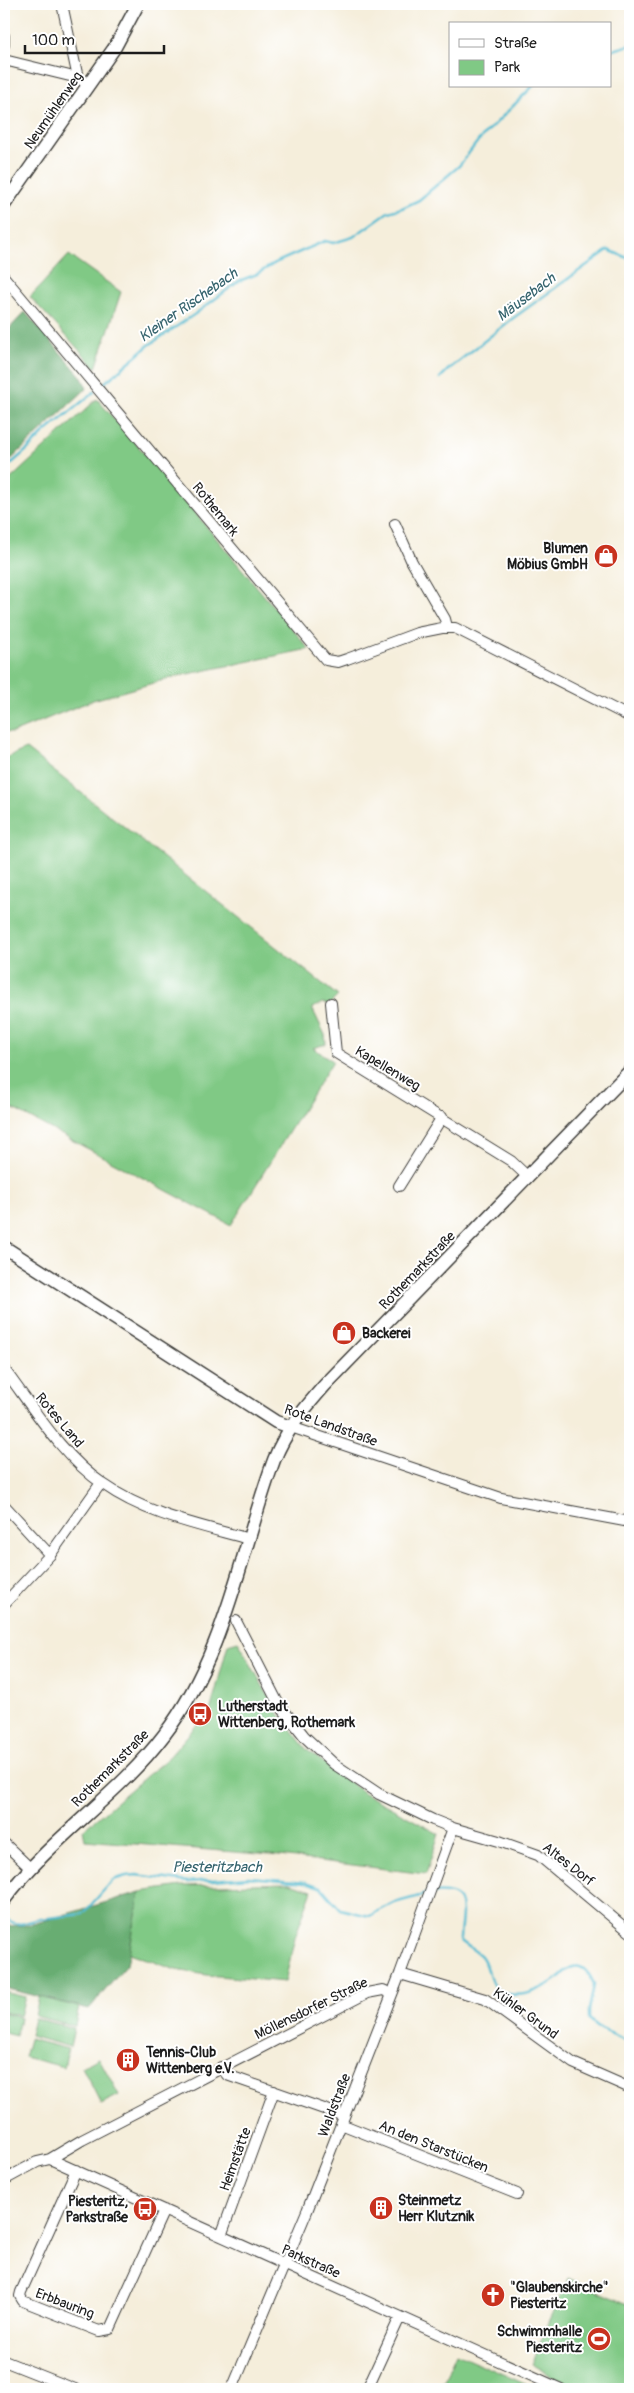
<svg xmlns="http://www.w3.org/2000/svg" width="634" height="2393" viewBox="0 0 634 2393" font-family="Pangolin,sans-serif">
	<rect width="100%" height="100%" fill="#fff"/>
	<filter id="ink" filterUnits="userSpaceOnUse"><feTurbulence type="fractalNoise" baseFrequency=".02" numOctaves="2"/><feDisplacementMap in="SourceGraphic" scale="10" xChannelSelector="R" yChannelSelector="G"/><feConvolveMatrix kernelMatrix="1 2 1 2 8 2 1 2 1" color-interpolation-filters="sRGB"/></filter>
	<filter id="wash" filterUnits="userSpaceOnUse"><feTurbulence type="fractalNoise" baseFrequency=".0096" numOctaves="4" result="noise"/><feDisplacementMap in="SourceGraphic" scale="20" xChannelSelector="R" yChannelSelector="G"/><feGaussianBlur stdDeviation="1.12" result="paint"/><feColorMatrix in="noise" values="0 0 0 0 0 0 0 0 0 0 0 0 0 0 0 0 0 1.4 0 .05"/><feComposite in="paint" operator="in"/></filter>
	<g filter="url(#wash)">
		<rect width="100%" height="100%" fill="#f5eedb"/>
		<path fill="#80c985" stroke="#4e7250" d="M 69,255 L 121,292 L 96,368 L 30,297 Z
			M 97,399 L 164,476 L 309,649 L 178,676 L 93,700 L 12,733 L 4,732 L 4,485 Z
			M 26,749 L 338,996 L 329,1005 L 323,1003 L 312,1008 L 325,1035 L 326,1044 L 313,1048 L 333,1061 L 231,1225 L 4,1104 L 4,759 Z
			M 238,1641 L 276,1710 L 307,1750 L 364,1793 L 439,1834 L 426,1874 L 271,1855 L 85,1840 L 83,1830 L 170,1756 L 211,1708 L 228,1644 Z
			M 289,1883 L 312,1890 L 295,1937 L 285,1982 L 207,1975 L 176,1970 L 129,1953 L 140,1892 L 182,1886 Z
			M 4,1992 L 25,1997 L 20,2016 L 4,2012 Z
			M 39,1997 L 79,2007 L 75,2026 L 35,2016 Z
			M 4,2013 L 20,2018 L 16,2036 L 4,2033 Z
			M 34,2018 L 74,2028 L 70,2047 L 30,2036 Z
			M 29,2039 L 68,2049 L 64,2067 L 24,2057 Z
			M 99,2058 L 119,2095 L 101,2104 L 82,2067 Z
			M 568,2278 L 630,2305 L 630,2389 L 581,2389 L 557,2379 L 531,2364 Z
			M 456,2353 L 536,2389 L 440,2389 Z"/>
		<path fill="#68ad72" stroke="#426447" d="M 25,312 L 81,376 L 87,388 L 4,466 L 4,334 Z
			M 140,1892 L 127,1965 L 89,2009 L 4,1988 L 4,1926 L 30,1925 Z"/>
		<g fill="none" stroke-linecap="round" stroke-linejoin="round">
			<path stroke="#55bcd2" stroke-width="2.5" d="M 610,51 L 630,45
				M 440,378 L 449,369 L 512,319 L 608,250 L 630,259
				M 102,385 L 149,345 L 195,314 L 239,281 L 257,274 L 277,262 L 325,241 L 333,243 L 353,237 L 388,212 L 402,208 L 419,200 L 459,166 L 478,141 L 533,86
				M 4,470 L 28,449 L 44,433 L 94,392
				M 432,1893 C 473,1888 460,1916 460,1940 C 466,1946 475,1950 481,1956 C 491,1968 487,1988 504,1993 C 523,1999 543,1989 558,1978 C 563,1974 566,1969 573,1967 C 584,1964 591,1976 594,1985 L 589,2010 L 589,2019 L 601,2029 L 630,2042
				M 4,1918 L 14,1923 L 21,1924 L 40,1919 L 83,1914 L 113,1880 L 126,1876 L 137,1875 L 188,1882 L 249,1877 L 306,1882 L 321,1887 L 340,1909 L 369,1916 L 394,1903 L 427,1894"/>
		</g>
	</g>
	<g filter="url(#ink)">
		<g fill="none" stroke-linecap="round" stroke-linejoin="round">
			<g stroke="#3d3c39" stroke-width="12">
				<path id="minor" d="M 62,4 L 78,78
					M 4,36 L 4,45
					M 4,60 L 78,78 L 89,85
					M 4,277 C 111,405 218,532 326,660 L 338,662 L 347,659 L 417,633 L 442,628 L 455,628 L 630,717
					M 395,524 L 412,562 L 445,619 L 447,627
					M 331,1003 L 336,1053 L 511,1161 L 528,1177
					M 399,1186 L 442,1117
					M 4,1369 C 34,1409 62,1456 103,1484 C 147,1515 199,1525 249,1539
					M 291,1427 L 501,1498 L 630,1522
					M 4,1505 L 50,1555
					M 4,1604 L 50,1555 L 101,1483
					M 236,1621 L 278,1703 L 305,1737 L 334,1764 L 379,1794 L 433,1820 L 453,1828 L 499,1841 L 538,1855 L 630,1932
					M 4,1843 L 30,1868
					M 400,1974 L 485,1999 L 573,2063 L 630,2088
					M 221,2067 L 227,2075 L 344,2116
					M 341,2124 L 517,2194
					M 50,2159 L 561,2389
					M 76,2170 L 21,2292 L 20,2296 L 23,2301 L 99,2331 L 110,2329 L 164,2210
					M 4,2180 L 37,2162 L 50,2159 L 82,2140 L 367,1993 L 383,1990 L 392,1994
					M 221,2236 L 274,2091
					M 4,2361 L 75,2389
					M 232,2389 L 307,2211 L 400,1974 L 453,1828
					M 367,2389 L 400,2317"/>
			</g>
			<g stroke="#3d3c39" stroke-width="15">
				<path id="tertiary" d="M 4,205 L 115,47 L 138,4
					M 4,1247 L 276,1422 L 291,1427
					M 4,1900 C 50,1838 118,1796 164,1735 C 226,1654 240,1553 274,1460 C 286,1430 304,1409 325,1385 L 630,1071"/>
			</g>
			<use href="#minor" stroke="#fff" stroke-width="10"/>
			<use href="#tertiary" stroke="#fff" stroke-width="12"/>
		</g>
	</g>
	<defs>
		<g id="shop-disc" transform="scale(1.25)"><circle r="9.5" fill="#c8321e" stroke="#fff"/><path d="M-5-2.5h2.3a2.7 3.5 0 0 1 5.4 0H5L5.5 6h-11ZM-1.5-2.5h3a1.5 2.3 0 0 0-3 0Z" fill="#fff"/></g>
		<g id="bus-disc" transform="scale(1.25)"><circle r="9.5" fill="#c8321e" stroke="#fff"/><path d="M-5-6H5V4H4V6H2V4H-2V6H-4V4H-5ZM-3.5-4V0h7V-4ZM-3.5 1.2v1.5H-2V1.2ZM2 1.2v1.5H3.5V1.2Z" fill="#fff"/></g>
		<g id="building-disc" transform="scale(1.25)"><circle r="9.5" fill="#c8321e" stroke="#fff"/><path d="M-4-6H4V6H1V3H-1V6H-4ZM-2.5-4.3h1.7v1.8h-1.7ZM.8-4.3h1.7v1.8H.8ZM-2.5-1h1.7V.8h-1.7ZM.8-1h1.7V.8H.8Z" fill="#fff"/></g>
		<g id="church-disc" transform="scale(1.25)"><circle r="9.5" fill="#c8321e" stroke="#fff"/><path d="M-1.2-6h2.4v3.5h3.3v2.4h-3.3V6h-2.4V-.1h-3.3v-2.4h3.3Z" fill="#fff"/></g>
		<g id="stadium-disc" transform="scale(1.25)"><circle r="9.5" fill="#c8321e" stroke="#fff"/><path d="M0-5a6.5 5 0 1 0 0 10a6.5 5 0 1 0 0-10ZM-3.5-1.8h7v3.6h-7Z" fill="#fff"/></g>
	</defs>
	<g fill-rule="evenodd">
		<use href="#shop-disc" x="606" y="556"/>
		<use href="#shop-disc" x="344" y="1333"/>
		<use href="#bus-disc" x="200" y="1714"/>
		<use href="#building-disc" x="128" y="2060"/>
		<use href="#building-disc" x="381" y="2208"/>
		<use href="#bus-disc" x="145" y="2209"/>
		<use href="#church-disc" x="493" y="2295"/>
		<use href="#stadium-disc" x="599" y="2339"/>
	</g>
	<g text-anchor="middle" stroke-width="4" stroke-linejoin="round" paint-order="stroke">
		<g font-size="14" fill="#1c1c1c" stroke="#fff">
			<text transform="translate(53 110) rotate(-55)" y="5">Neumühlenweg</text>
			<text transform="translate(216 509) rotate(51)" y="5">Rothemark</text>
			<text transform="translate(388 1068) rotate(31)" y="5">Kapellenweg</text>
			<text transform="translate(417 1270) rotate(-46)" y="5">Rothemarkstraße</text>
			<text transform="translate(60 1420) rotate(50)" y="5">Rotes Land</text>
			<text transform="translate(331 1425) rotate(20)" y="5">Rote Landstraße</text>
			<text transform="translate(110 1768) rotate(-45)" y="5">Rothemarkstraße</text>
			<text transform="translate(569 1864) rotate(38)" y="5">Altes Dorf</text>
			<text transform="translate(311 2008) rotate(-26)" y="5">Möllensdorfer Straße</text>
			<text transform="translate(526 2013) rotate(36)" y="5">Kühler Grund</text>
			<text transform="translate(334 2105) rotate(-69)" y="5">Waldstraße</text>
			<text transform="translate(434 2146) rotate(22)" y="5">An den Starstücken</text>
			<text transform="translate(235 2159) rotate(-70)" y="5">Heimstätte</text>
			<text transform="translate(311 2261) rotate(24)" y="5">Parkstraße</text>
			<text transform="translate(65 2303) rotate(21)" y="5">Erbbauring</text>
		</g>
		<g font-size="14" font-weight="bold" fill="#1c1c1c" stroke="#fff" text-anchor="start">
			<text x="588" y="553" text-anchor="end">Blumen<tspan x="588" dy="16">Möbius GmbH</tspan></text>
			<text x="362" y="1338">Backerei</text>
			<text x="218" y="1711">Lutherstadt<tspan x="218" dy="16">Wittenberg, Rothemark</tspan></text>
			<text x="146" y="2057">Tennis-Club<tspan x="146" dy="16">Wittenberg e.V.</tspan></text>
			<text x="398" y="2205">Steinmetz<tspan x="398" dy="16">Herr Klutznik</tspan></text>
			<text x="128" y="2206" text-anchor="end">Piesteritz,<tspan x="128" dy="16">Parkstraße</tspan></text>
			<text x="510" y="2292">"Glaubenskirche"<tspan x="510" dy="16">Piesteritz</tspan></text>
			<text x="582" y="2336" text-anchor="end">Schwimmhalle<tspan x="582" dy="16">Piesteritz</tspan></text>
		</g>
		<g font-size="15" font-style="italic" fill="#36646e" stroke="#fff">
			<text transform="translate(526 297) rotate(-37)" y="5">Mäusebach</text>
			<text transform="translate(188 305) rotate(-35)" y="5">Kleiner Rischebach</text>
			<text x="217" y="1872">Piesteritzbach</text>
		</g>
	</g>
	<rect width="634" height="2393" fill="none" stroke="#fff" stroke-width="20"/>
	<rect x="449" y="22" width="162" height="65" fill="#ffffff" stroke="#a4a4a4"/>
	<rect x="459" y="39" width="25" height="8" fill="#ffffff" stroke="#a4a4a4"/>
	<text x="494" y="48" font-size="15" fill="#1c1c1c">Straße</text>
	<rect x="459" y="60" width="25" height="15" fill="#80c985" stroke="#a4a4a4"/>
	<text x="494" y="72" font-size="15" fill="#1c1c1c">Park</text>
	<path d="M25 45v8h139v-8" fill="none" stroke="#1c1c1c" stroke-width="2.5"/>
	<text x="32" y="45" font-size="15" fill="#1c1c1c" stroke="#ffffff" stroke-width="4" paint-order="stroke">100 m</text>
</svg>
